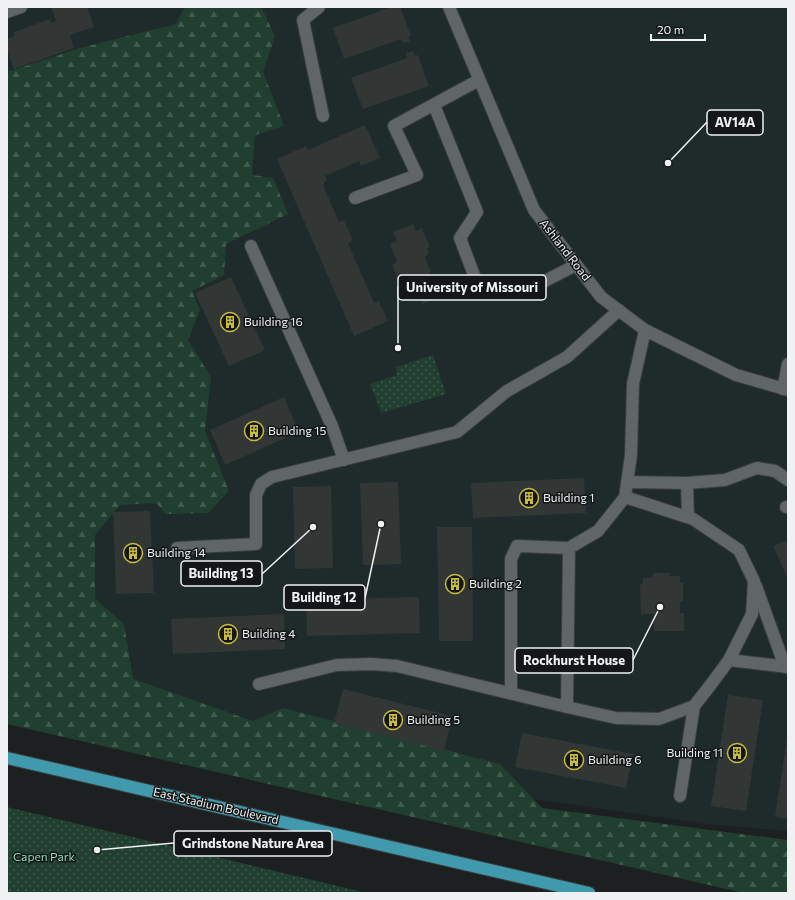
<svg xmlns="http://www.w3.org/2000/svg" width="795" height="900" viewBox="0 0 795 900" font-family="Commissioner,sans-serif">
	<defs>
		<pattern id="forest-firs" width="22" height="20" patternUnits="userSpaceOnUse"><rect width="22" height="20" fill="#203f30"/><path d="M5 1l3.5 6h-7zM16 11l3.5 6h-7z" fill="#415b4e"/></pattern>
		<pattern id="park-dots" width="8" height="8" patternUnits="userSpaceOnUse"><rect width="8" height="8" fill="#203f30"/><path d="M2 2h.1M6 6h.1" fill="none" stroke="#415b4e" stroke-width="1.8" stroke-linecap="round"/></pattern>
	</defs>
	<rect width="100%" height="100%" fill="#1c2020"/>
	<path fill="#1f2b2b" d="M 7,7 L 788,7 L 788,831 L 707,824 L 396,779 L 7,689 Z"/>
	<path fill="url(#forest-firs)" d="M 185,7 L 261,7 L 275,36 L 263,72 L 284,126 L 255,135 L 252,175 L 273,178 L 288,214 L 226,244 L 224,275 L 192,291 L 200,310 L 188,340 L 211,377 L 205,431 L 229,491 L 208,513 L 166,514 L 156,503 L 120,505 L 95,535 L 95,599 L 124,624 L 133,679 L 253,721 L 283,708 L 500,764 L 542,808 L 788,840 L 788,893 L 744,893 L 7,724 L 7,72 L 80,48 L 176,24 Z"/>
	<path fill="url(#park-dots)" d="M 433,355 L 446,394 L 381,413 L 370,384 L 397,375 L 396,367 Z
		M 7,807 L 367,893 L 7,893 Z"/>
	<path fill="#323635" d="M 51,7 L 87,7 L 94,27 L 70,35 L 74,48 L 14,69 L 7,50 L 7,39 L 15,36 L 14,32 L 50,19 L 51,23 L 56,21 Z
		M 391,7 L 400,7 L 411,36 L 408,37 L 410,41 L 402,43 L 401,39 L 344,59 L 333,28 Z
		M 413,51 L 415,56 L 418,55 L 429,86 L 363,109 L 351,78 L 407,58 L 406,53 Z
		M 365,125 L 380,158 L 361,166 L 359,161 L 325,176 L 327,179 L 323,185 L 339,222 L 344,220 L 353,240 L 348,243 L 374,303 L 379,301 L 388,321 L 354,336 L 277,159 L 306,146 L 308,150 Z
		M 413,224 L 416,231 L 422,228 L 430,247 L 427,248 L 429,252 L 425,258 L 431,272 L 429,273 L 431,279 L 438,277 L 446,294 L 423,304 L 413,281 L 401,286 L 392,265 L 397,262 L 390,244 L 397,241 L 393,232 Z
		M 231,277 L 265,350 L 229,366 L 195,293 Z
		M 284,397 L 299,432 L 225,465 L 210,430 Z
		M 584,478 L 586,513 L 473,518 L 471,483 Z
		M 398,482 L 401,564 L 363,565 L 360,483 Z
		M 331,486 L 333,568 L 295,569 L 293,487 Z
		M 150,511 L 154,593 L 116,594 L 113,512 Z
		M 437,527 L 472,527 L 473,641 L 439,641 Z
		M 788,540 L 788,579 L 773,546 Z
		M 653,573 L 670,573 L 670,576 L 680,576 L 680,583 L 683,583 L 683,601 L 680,602 L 680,613 L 684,613 L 684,631 L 654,631 L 654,614 L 641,614 L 640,584 L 643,584 L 643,578 L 653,577 Z
		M 419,597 L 420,633 L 307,636 L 306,600 Z
		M 284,614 L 285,649 L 173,654 L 171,619 Z
		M 343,689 L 452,716 L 444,751 L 334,723 Z
		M 728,695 L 763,700 L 746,811 L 711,806 Z
		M 522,733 L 633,754 L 626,788 L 515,767 Z
		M 787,738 L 788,738 L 788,819 L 775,817 Z"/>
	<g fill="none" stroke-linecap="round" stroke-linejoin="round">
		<g stroke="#3a3d3d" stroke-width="14">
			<path id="minor" d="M 319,7 L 303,20 L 323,116
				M 449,7 L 534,210 L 601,297 L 645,330 L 736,375 L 788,390
				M 7,12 L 21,7
				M 434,105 L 477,212 L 460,238 L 480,291 L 497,293 L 537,285 L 576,265
				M 355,198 L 417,175 L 394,126 L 479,80
				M 251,246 L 332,426 L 344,460
				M 783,389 L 788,364
				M 627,482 L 687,483 L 725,480 L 757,468 L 775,471 L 788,480
				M 687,483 L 688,517
				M 625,497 L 693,519 L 739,550 L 754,581 L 752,614 L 729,660
				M 786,507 L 788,507
				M 177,548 L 256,544 L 256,495 L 261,484 L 272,477 L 457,432 L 507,391 L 567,357 L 619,310
				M 569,548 L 567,707 L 616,718 L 659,719 L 694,706 L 709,687 L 729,660 L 788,667
				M 756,586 L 785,667
				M 259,684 L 337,665 L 371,664 L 397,666 L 567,707
				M 511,693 L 511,559 L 517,546 L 569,548 L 598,531 L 625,497 L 631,455 L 633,384 L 645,330
				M 680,796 L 694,706"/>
		</g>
		<g stroke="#3a3d3d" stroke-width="14">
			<path id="major" d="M 7,758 L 589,893"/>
		</g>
		<use href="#minor" stroke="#606565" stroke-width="12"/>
		<use href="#major" stroke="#4199ad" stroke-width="12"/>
	</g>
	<defs>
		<g id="building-ring" transform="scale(1)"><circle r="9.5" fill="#131717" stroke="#c8bb3b" stroke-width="1.5"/><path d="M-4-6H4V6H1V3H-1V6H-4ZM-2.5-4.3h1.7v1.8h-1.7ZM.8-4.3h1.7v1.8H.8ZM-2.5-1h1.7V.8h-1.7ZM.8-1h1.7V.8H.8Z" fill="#c8bb3b"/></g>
	</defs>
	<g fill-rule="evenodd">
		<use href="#building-ring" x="230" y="322"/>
		<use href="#building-ring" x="254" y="431"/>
		<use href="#building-ring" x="529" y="498"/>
		<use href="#building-ring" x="133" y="553"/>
		<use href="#building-ring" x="455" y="584"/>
		<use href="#building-ring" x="228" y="634"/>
		<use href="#building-ring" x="393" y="720"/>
		<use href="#building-ring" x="737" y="753"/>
		<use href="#building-ring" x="574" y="760"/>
	</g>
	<g text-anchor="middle" stroke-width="3" stroke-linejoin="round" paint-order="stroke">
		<g font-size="12" fill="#eff1f2" stroke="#131717">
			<text transform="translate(565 250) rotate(52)" y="4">Ashland Road</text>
			<text transform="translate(216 806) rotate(13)" y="4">East Stadium Boulevard</text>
		</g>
		<g font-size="12" fill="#eff1f2" stroke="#131717" text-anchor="start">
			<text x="244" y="326">Building 16</text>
			<text x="268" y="435">Building 15</text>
			<text x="543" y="502">Building 1</text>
			<text x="147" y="557">Building 14</text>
			<text x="469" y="588">Building 2</text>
			<text x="242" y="638">Building 4</text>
			<text x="407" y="724">Building 5</text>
			<text x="723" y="757" text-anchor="end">Building 11</text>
			<text x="588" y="764">Building 6</text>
		</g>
		<g font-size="12" fill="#8edcb4" stroke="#131717">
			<text x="44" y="861">Capen Park</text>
		</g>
	</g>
	<path fill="none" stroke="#eff1f2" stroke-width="1.5" d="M668 163L707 122M398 348L398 287M313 527L262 574M381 524L365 598M660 607L633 660M97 850L174 843"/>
	<g fill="#eff1f2" stroke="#131717" stroke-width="1.5">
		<circle cx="668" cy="163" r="4"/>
		<circle cx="398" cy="348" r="4"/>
		<circle cx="313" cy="527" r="4"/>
		<circle cx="381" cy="524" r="4"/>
		<circle cx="660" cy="607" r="4"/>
		<circle cx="97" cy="850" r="4"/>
	</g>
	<g fill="#131717" stroke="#eff1f2" stroke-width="1.5">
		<rect x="707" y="110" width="56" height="25" rx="4"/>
		<rect x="398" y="275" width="148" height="25" rx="4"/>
		<rect x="181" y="561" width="81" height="25" rx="4"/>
		<rect x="284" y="585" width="81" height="25" rx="4"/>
		<rect x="515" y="648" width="118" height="25" rx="4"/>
		<rect x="174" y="831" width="158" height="25" rx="4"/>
	</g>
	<g font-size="13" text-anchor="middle" font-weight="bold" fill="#eff1f2">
		<text x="735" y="127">AV14A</text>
		<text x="472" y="292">University of Missouri</text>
		<text x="221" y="578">Building 13</text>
		<text x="324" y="602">Building 12</text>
		<text x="574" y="665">Rockhurst House</text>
		<text x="253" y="848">Grindstone Nature Area</text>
	</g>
	<rect width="795" height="900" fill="none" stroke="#eff1f2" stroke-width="16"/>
	<path d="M651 34v6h54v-6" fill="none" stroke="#eff1f2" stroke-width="2"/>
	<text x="657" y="34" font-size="12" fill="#eff1f2" stroke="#131717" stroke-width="3" paint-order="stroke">20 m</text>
</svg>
